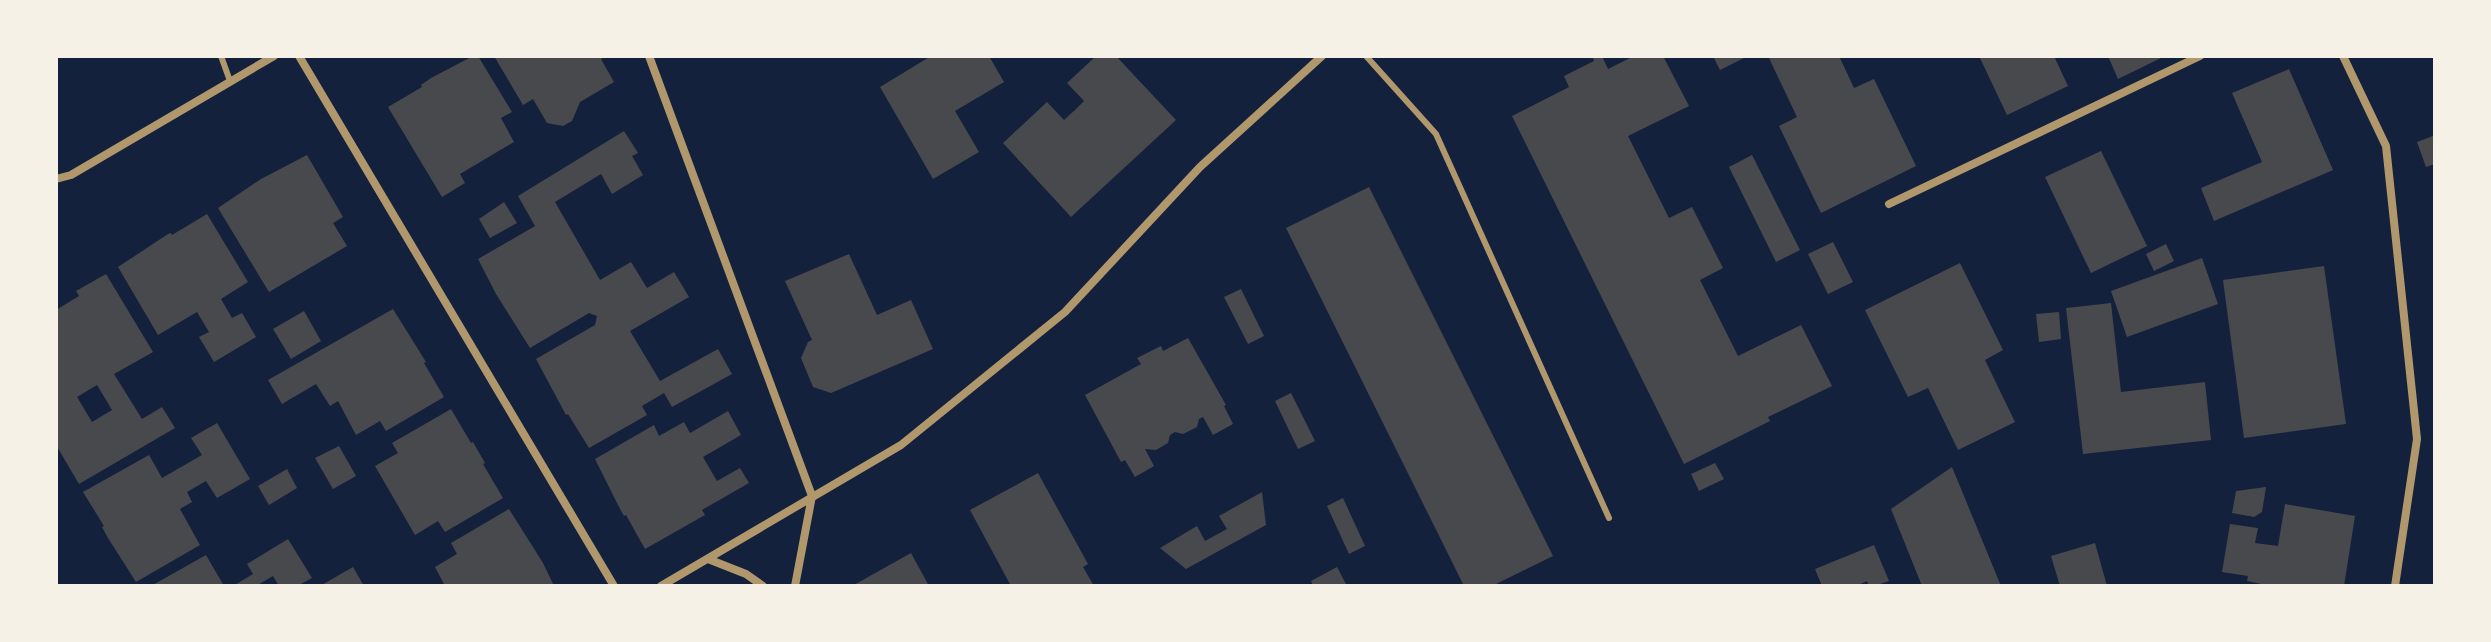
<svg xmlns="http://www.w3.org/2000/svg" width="2491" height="642" viewBox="0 0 2491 642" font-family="Barlow,sans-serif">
	<rect width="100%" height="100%" fill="#14213d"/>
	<path fill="#48494c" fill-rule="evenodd" d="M 473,56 L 478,56 L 512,112 L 501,118 L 514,142 L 460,174 L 465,183 L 442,197 L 388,107 L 422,87 L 421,85 L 431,78 Z
		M 494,56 L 606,56 L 601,59 L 614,82 L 580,102 L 572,121 L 563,126 L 547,123 L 533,99 L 523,105 Z
		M 931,56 L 989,56 L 1004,82 L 955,111 L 979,152 L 933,179 L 880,87 Z
		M 1096,56 L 1116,56 L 1176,120 L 1071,217 L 1003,143 L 1047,102 L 1064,120 L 1075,110 L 1084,101 L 1067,83 Z
		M 1596,56 L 1602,56 L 1608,69 L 1634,56 L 1663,56 L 1689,106 L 1628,136 L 1669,218 L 1692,207 L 1723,268 L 1700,280 L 1738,356 L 1801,325 L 1832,386 L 1768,417 L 1770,421 L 1684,464 L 1512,116 L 1569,87 L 1564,76 L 1594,61 L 1593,58 Z
		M 1713,56 L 1748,56 L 1720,70 Z
		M 1768,56 L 1839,56 L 1854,88 L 1874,79 L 1916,166 L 1821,213 L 1779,126 L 1797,117 Z
		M 1979,56 L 2054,56 L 2068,86 L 2007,115 Z
		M 2108,56 L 2165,56 L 2118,79 Z
		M 2289,69 L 2333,170 L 2214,221 L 2201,188 L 2262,162 L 2232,93 Z
		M 624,131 L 638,153 L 632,156 L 643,175 L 612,194 L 601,174 L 555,202 L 600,280 L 631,262 L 647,288 L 674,272 L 689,297 L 630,331 L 660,381 L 718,349 L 732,374 L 672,407 L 664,393 L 642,406 L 647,415 L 589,448 L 568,414 L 566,415 L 536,359 L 595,325 L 597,316 L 589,313 L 530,348 L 496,294 L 478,259 L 535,226 L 518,196 Z
		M 2433,136 L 2435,164 L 2426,167 L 2417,142 Z
		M 2101,151 L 2147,246 L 2091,273 L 2045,177 Z
		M 307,155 L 343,217 L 333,223 L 347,246 L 269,292 L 218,208 L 261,179 Z
		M 1752,155 L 1800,250 L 1776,262 L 1729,167 Z
		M 1369,187 L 1553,556 L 1492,586 L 1464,586 L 1286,228 Z
		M 504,202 L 517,223 L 490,238 L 479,219 Z
		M 207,214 L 248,282 L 221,299 L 232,318 L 242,313 L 256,337 L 214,362 L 199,337 L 209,332 L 197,312 L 158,335 L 118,267 L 168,234 L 171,233 L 172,235 Z
		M 1833,242 L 1853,282 L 1828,294 L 1808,254 Z
		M 2166,244 L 2174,261 L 2154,271 L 2146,254 Z
		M 849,254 L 877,315 L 911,300 L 933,349 L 831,393 L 813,387 L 801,358 L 808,342 L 812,340 L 785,281 Z
		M 2202,258 L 2218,304 L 2127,337 L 2111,291 Z
		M 1960,263 L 2003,350 L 1985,360 L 2015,422 L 1958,450 L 1928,388 L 1908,397 L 1865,310 Z
		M 2324,266 L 2346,424 L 2244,438 L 2223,280 Z
		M 106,274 L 153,352 L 114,374 L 142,419 L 162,407 L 175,428 L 79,484 L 56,445 L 56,310 L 79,296 L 76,291 ZM 97,385 L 112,410 L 92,422 L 77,397 Z
		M 1241,289 L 1264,336 L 1248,344 L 1224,297 Z
		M 2111,303 L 2121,392 L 2205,382 L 2211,440 L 2083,454 L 2066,308 Z
		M 393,309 L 426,362 L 424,363 L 444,397 L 386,431 L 380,421 L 356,435 L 338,401 L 330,406 L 316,384 L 282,404 L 268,380 Z
		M 304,311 L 321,341 L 291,359 L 273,329 Z
		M 2059,312 L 2061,339 L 2039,342 L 2036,314 Z
		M 1188,338 L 1226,405 L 1224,406 L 1233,424 L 1213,435 L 1203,417 L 1199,419 L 1197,427 L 1183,434 L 1175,432 L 1170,435 L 1168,443 L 1156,450 L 1145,449 L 1154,466 L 1135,477 L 1125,460 L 1121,462 L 1085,395 L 1141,364 L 1137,358 L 1161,346 L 1163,351 Z
		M 1291,393 L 1315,441 L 1298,449 L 1275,401 Z
		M 451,409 L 471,443 L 473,442 L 485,463 L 483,464 L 503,498 L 445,532 L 438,521 L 415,535 L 375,466 L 398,453 L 392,443 Z
		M 728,411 L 741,435 L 703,457 L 717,481 L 740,468 L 749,483 L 702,510 L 705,515 L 645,549 L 626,515 L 624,516 L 618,505 L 595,459 L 654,425 L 659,436 L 684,422 L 690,433 Z
		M 217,423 L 250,479 L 217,498 L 206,481 L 187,492 L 192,502 L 180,509 L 200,545 L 136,582 L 108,538 L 102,527 L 104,526 L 83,492 L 149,455 L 162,478 L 202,455 L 191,438 Z
		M 339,446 L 356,476 L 333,489 L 315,458 Z
		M 1715,463 L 1724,479 L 1699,491 L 1691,474 Z
		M 1952,467 L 2001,586 L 1922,586 L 1891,509 Z
		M 287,469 L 297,488 L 269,505 L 258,486 Z
		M 1038,473 L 1088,564 L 1083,567 L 1094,586 L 1011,586 L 970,510 Z
		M 2266,487 L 2262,512 L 2254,517 L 2232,513 L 2236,491 Z
		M 1262,492 L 1266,525 L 1186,569 L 1160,548 L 1197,526 L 1205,541 L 1227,529 L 1219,516 Z
		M 1343,498 L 1365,546 L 1349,554 L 1327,506 Z
		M 2285,504 L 2355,516 L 2344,586 L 2271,586 L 2247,581 L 2248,576 L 2222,572 L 2230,524 L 2258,528 L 2255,543 L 2278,546 Z
		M 509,509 L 543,563 L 554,586 L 445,586 L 435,567 L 457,554 L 451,543 Z
		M 288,539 L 312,578 L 297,586 L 279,586 L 273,576 L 256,586 L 233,586 L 253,574 L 247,564 Z
		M 2095,543 L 2107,586 L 2060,586 L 2051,556 Z
		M 1874,545 L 1889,581 L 1874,586 L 1869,586 L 1867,581 L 1856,586 L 1822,586 L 1815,569 Z
		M 911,553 L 929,586 L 852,586 Z
		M 206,555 L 224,586 L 151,586 Z
		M 353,567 L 364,586 L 320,586 Z
		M 1337,567 L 1347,586 L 1313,586 L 1311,581 Z"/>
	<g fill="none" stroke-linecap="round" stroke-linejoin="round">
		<path stroke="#b1986c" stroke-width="6" d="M 221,56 L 230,81
			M 1366,56 L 1436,134 L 1609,518"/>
		<path stroke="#b1986c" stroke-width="8" d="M 299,56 L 614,586
			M 649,56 L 812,496
			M 2343,56 L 2386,146 L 2417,439 L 2395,586
			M 56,179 L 71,175 L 274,56
			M 1889,204 L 2200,56
			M 708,559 L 746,574 L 763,586
			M 661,586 L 901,445 L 1065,312 L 1200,167 L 1322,56
			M 795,586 L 812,496"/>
	</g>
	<rect width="2491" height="642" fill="none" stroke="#f6f1e7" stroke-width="116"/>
</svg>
